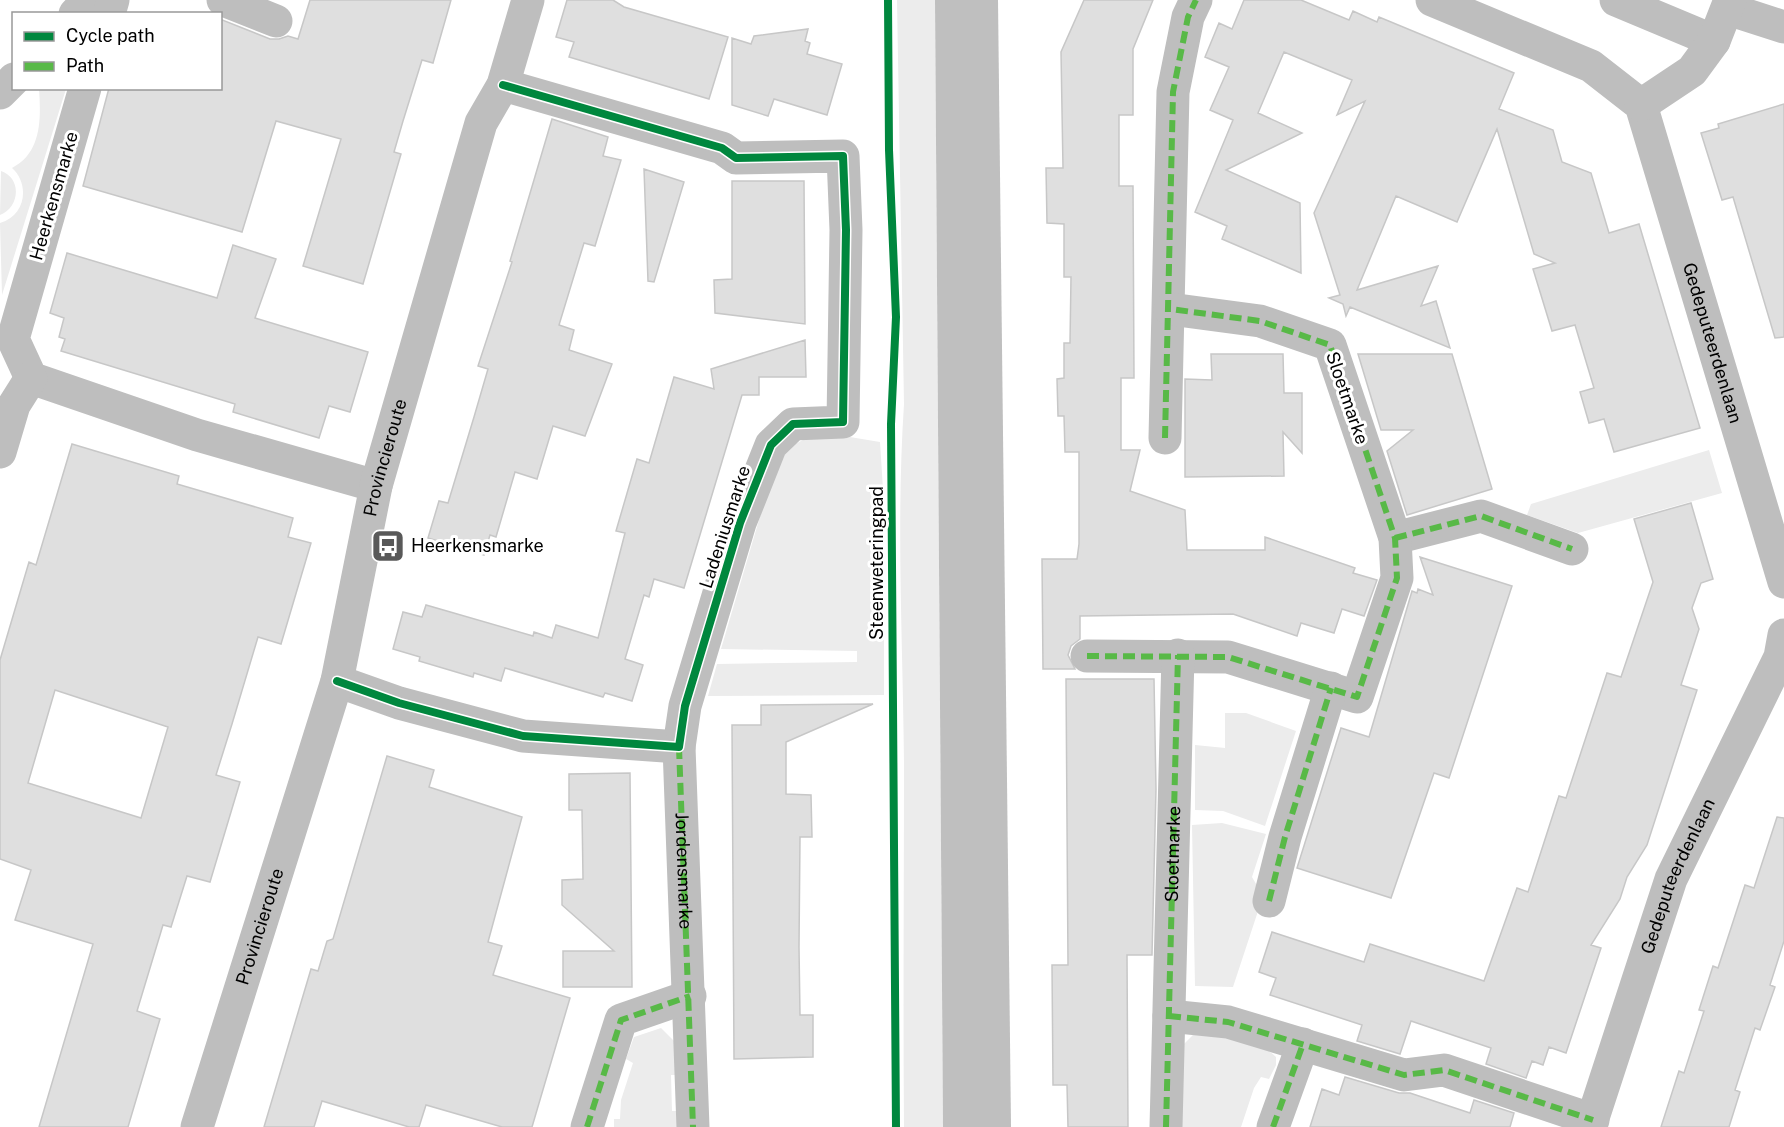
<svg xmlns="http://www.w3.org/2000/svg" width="1784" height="1127" viewBox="0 0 1784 1127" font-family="'Public Sans',sans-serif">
	<rect width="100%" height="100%" fill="#fff"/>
	<path fill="#ececec" d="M 897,0 L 935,0 L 943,1127 L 904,1127 C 903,1006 904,885 904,763 C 903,643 896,525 904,404 Z
		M 39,89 L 66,89 L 2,295 L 0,223 C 26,216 30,184 12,168 C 42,153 41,118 39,89 Z
		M 1,171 C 22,178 20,207 0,215 Z
		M 811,436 L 844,436 L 880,442 L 884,505 L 884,695 L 708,696 L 717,664 L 857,662 L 857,651 L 721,649 L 779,452 Z
		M 1709,450 L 1722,493 L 1578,533 L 1527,515 L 1531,504 Z
		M 1225,713 L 1246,713 L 1296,731 L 1265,826 L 1223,811 L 1195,810 L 1195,745 L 1225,748 Z
		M 1222,823 L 1266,834 L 1252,877 L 1263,896 L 1233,987 L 1195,986 L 1192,825 Z
		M 661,1028 L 678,1045 L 677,1075 L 671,1075 L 672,1111 L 678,1111 L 678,1127 L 614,1127 L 614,1119 L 620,1119 L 621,1100 L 633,1063 L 626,1059 L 634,1037 Z
		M 1193,1035 C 1225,1035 1251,1033 1276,1057 L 1276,1065 L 1269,1079 L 1261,1077 L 1254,1088 L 1241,1127 L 1177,1127 L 1176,1052 Z"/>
	<path fill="#bfbfbf" d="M 935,0 L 998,0 L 1011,1127 L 943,1127 Z"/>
	<path fill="#dfdfdf" stroke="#c7c7c7" stroke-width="1.5" fill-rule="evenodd" d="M 310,0 L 451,0 L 433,63 L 422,60 L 403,121 L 394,152 L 401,154 L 363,284 L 303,266 L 341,139 L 276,121 L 242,232 L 83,186 L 109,88 L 220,88 L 220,19 L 270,39 L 279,39 L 288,36 L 298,39 Z
		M 567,0 L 613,0 L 624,7 L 728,37 L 709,99 L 569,57 L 574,42 L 556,37 Z
		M 1084,0 L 1153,0 L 1133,49 L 1133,115 L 1119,115 L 1119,186 L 1133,186 L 1134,378 L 1121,378 L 1121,450 L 1140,450 L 1130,491 L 1185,510 L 1187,550 L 1265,550 L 1265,537 L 1355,568 L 1353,573 L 1377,580 L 1364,616 L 1342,609 L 1334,633 L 1301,623 L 1297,636 L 1233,614 L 1080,616 L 1080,639 L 1071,646 L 1068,655 L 1075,669 L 1043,669 L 1042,559 L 1077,559 L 1079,544 L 1079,452 L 1065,452 L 1064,416 L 1058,416 L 1057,379 L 1064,378 L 1064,343 L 1070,343 L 1071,277 L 1064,277 L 1064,224 L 1047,223 L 1046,168 L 1063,168 L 1061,52 Z
		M 1244,0 L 1301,0 L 1349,20 L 1353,11 L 1377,22 L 1379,17 L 1514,73 L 1499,109 L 1553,130 L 1562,162 L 1591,173 L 1609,233 L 1639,224 L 1700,428 L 1614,452 L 1604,419 L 1589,423 L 1580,392 L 1594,388 L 1575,325 L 1552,331 L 1533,269 L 1555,263 L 1534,254 L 1497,129 L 1457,222 L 1396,196 L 1357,290 L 1438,266 L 1421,306 L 1436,301 L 1450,348 L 1350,307 L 1346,316 L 1343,304 L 1329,298 L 1340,295 L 1314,213 L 1365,101 L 1337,115 L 1352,80 L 1284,52 L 1258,113 L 1302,133 L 1226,170 L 1300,203 L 1301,273 L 1222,239 L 1227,226 L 1195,212 L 1233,120 L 1210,110 L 1229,67 L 1205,57 L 1219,23 L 1232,29 Z
		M 808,29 L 805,41 L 810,43 L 807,54 L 842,64 L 827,115 L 774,99 L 768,116 L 732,105 L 732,38 L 751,44 L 754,36 Z
		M 1784,104 L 1784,337 L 1775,338 L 1733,197 L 1722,200 L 1701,133 L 1719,128 L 1718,124 Z
		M 552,119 L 608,137 L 603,156 L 621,160 L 595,246 L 584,243 L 559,325 L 574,330 L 569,350 L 612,364 L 585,436 L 553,426 L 537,479 L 515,472 L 496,537 L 490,535 L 484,555 L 428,538 L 439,501 L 448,503 L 474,417 L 488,369 L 478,366 L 512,262 L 510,261 Z
		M 644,169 L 684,182 L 654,282 L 648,281 Z
		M 732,181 L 804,181 L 805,324 L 715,313 L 714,280 L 732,279 Z
		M 233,245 L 276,259 L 255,318 L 368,352 L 350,412 L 329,406 L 319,438 L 233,412 L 235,404 L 61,351 L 65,339 L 59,337 L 64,318 L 50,313 L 67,253 L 217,298 Z
		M 805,340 L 806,377 L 759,377 L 759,395 L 742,395 L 684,588 L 654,579 L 649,597 L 644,595 L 625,659 L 643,665 L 632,701 L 605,693 L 603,697 L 505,668 L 501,681 L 474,673 L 473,677 L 419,661 L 420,657 L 393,649 L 403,612 L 422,617 L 426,605 L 533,636 L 534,632 L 552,638 L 556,625 L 598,638 L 625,533 L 616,531 L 637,459 L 649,463 L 674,377 L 714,389 L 711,369 Z
		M 1211,354 L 1283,354 L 1284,393 L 1302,393 L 1302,453 L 1283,432 L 1284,476 L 1185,477 L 1185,379 L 1212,380 Z
		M 1358,354 L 1452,354 L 1492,489 L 1407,515 L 1387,451 L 1413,430 L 1381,430 Z
		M 72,444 L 179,476 L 177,484 L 293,518 L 288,537 L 311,543 L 281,644 L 258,637 L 232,724 L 216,775 L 240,782 L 210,882 L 187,876 L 171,927 L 163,925 L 137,1011 L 160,1019 L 128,1127 L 39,1127 L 93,944 L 15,920 L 31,870 L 0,859 L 0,660 L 29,562 L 36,565 ZM 55,690 L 168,727 L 141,818 L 28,783 Z
		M 1691,503 L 1713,579 L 1701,583 L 1692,608 L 1699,629 L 1681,685 L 1697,690 L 1647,845 L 1627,877 L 1620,899 L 1591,945 L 1601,948 L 1566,1053 L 1549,1047 L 1543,1065 L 1532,1061 L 1526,1078 L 1486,1064 L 1491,1048 L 1411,1021 L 1400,1054 L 1357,1041 L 1362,1025 L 1270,995 L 1276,978 L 1259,972 L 1272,932 L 1364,962 L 1370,944 L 1484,981 L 1517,888 L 1528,892 L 1559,796 L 1566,798 L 1607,673 L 1621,677 L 1653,582 L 1634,519 Z
		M 1420,557 L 1512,586 L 1449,778 L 1434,773 L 1391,898 L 1297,868 L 1341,728 L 1369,737 L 1412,591 L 1417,593 L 1418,589 L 1433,595 Z
		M 1066,679 L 1154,679 L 1156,789 L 1152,955 L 1127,955 L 1128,1127 L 1068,1127 L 1067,1085 L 1053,1085 L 1052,965 L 1068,965 Z
		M 873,704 L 786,742 L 786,794 L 811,795 L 812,837 L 800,837 L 799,947 L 800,1015 L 813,1015 L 813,1057 L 734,1059 L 732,725 L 761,725 L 761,705 Z
		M 387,756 L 434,770 L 429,787 L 522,817 L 488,942 L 502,946 L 493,975 L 570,998 L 532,1127 L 502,1127 L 426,1105 L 419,1127 L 409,1127 L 322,1101 L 314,1127 L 264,1127 L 311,969 L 318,971 L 327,941 L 333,939 Z
		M 630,773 L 632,987 L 563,987 L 563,951 L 614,951 L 562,905 L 562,880 L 583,879 L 582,810 L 569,810 L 569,774 Z
		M 1777,817 L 1784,818 L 1784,941 L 1770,985 L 1775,987 L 1760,1030 L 1755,1028 L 1735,1090 L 1740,1092 L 1729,1127 L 1661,1127 L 1679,1071 L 1684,1073 L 1704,1011 L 1699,1010 L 1713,966 L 1718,968 L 1745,885 L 1754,888 Z
		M 1345,1077 L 1399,1093 L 1410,1093 L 1470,1113 L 1474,1100 L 1514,1113 L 1510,1127 L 1310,1127 L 1322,1089 L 1339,1095 Z"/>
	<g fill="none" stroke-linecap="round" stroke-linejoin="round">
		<g stroke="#bebebe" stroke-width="33">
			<path d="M 223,0 L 276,21"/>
			<path id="s1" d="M 1432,0 L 1591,66 L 1641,105 L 1784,582"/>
			<path d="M 1616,0 L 1714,41"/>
			<path d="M 1728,9 L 1784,27"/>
			<path d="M 75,14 L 88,0"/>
			<path d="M 109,14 L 113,0"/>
			<path d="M 85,88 L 13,339 L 31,378 L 197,435 L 376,486"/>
			<path d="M 0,93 L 14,79"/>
			<path d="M 1641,105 L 1692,71 L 1714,41 L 1730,0"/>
			<path d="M 1165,438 L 1173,92 L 1188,17 L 1196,0"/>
			<path d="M 0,452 L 14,405 L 31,378"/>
			<path d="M 1395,538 L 1481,516 L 1572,549"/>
			<path d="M 1087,656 L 1228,657 L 1357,697 L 1397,578 L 1395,538 L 1330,345 L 1260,321 L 1170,309"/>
			<path d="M 337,681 L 399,703 L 523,736 L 679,747 L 685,706 L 740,523 L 771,445 L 793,424 L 843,422 L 846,230 L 843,156 L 736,158 L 722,148 L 503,85"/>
			<path d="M 679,747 L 693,1127"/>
			<path d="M 1269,901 L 1285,837 L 1331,688"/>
			<path d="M 1169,1016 L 1228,1022 L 1404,1075 L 1444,1070 L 1593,1120"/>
			<path id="s2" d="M 197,1127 L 337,681 L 376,486 L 481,123 L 503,85 L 528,0"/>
			<path d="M 587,1127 L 621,1020 L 690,996"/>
			<path d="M 1166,1127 L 1178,655"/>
			<path d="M 1273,1127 L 1303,1044"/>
			<path id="s3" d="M 1590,1127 L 1671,879 L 1780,657 L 1784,635"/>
		</g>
		<g stroke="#58b947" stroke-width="6" stroke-dasharray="12 6" stroke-linecap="butt">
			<path d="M 1165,438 L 1173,92 L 1188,17 L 1196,0"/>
			<path d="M 1395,538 L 1481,516 L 1572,549"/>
			<path d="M 1087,656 L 1228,657 L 1357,697 L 1397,578 L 1395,538 L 1330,345 L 1260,321 L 1170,309"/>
			<path id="s4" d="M 679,747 L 693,1127"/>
			<path d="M 1269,901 L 1285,837 L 1331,688"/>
			<path d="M 1169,1016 L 1228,1022 L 1404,1075 L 1444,1070 L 1593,1120"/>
			<path d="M 587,1127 L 621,1020 L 690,996"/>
			<path id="s5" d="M 1166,1127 L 1178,655"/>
			<path d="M 1273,1127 L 1303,1044"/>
		</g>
		<g stroke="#fff" stroke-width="11">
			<path id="cycleway" d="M 888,0 L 889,150 L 896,317 L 891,424 L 896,1127
				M 337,681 L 399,703 L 523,736 L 679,747 L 685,706 L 740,523 L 771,445 L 793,424 L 843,422 L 846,230 L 843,156 L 736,158 L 722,148 L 503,85"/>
		</g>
		<use href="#cycleway" stroke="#00873e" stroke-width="8"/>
	</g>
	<defs>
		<g id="bus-square" transform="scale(1.725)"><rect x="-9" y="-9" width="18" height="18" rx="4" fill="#595959" stroke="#fff"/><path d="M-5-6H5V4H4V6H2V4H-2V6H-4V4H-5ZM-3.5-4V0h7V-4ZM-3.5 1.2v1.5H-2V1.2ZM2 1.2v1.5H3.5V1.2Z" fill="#fff"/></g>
	</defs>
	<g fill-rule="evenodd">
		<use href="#bus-square" x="388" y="546"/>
	</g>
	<g text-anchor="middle" stroke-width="6" stroke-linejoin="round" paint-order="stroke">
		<g font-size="18" fill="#000" stroke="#fff">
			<text transform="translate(54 196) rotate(-74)" y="6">Heerkensmarke</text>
			<text dy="6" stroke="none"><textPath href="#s1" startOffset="484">Gedeputeerdenlaan</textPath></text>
			<text transform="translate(1347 398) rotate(71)" y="6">Sloetmarke</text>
			<text dy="6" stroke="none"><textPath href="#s2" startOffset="696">Provincieroute</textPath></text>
			<text transform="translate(725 527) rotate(-72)" y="6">Ladeniusmarke</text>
			<text transform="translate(877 563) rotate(-90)" y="6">Steenweteringpad</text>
			<text dy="6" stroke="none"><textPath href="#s5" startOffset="273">Sloetmarke</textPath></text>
			<text dy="6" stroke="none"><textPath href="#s4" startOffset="124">Jordensmarke</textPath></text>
			<text dy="6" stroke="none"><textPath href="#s3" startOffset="266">Gedeputeerdenlaan</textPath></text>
			<text dy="6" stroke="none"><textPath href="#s2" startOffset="210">Provincieroute</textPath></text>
		</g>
		<g font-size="18" fill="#000" stroke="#fff" text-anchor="start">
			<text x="411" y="552">Heerkensmarke</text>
		</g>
	</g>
	<rect x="12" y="12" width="210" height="78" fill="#ffffff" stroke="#999999" stroke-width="1.5"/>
	<rect x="24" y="32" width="30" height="9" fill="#00873e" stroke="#999999" stroke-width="1.5"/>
	<text x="66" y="42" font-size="18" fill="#000000">Cycle path</text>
	<rect x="24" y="62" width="30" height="9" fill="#58b947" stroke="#999999" stroke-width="1.5"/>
	<text x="66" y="72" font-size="18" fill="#000000">Path</text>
</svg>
